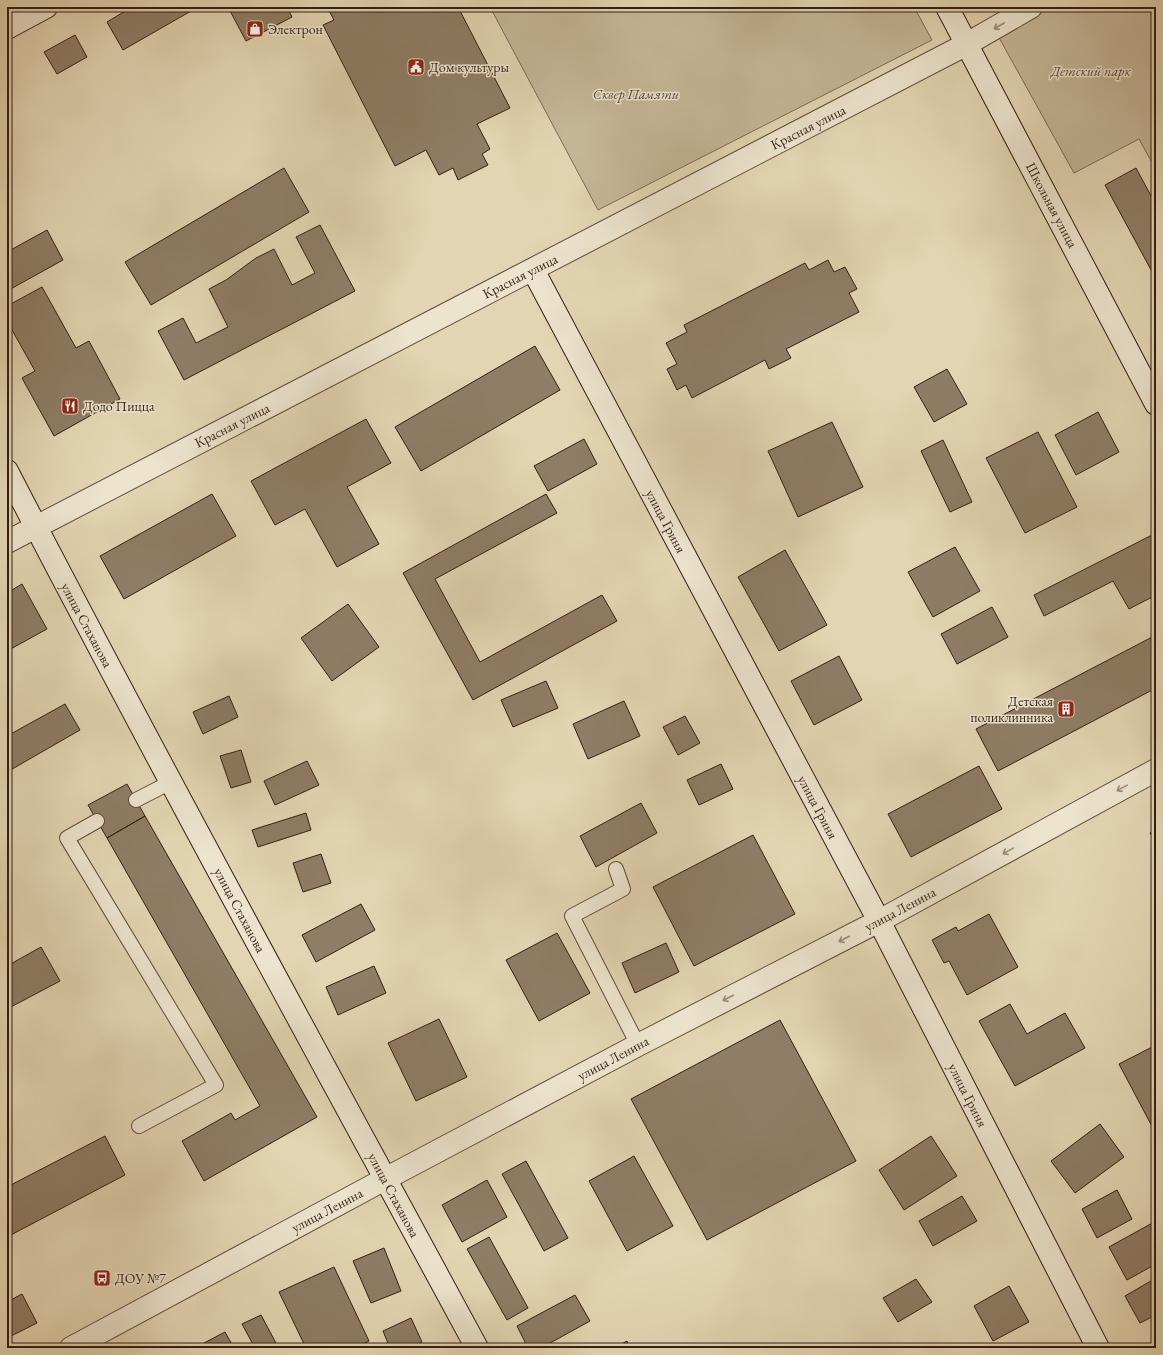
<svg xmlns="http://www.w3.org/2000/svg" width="1163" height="1355" viewBox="0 0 1163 1355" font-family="'EB Garamond',serif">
	<rect width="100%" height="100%" fill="#e3d5b3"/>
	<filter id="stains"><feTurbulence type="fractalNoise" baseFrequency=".005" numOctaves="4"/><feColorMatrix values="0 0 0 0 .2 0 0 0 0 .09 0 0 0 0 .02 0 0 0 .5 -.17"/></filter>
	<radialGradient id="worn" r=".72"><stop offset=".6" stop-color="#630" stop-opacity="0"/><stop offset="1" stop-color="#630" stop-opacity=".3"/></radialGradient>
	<path fill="#c5b698" stroke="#7c6a55" d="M 490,7 L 914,7 L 932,40 L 598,210 Z
		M 1047,7 L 1156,7 L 1156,170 L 1139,139 L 1074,173 L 997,34 Z"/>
	<path fill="#8f7d66" stroke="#341e12" d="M 132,7 L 198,7 L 123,50 L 107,22 Z
		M 228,7 L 287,7 L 292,17 L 246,41 Z
		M 327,7 L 458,7 L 510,108 L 477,124 L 490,149 L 482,154 L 488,165 L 458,180 L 453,168 L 439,175 L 426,150 L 395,166 L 323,25 L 334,20 Z
		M 75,35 L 87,57 L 57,74 L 44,52 Z
		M 284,168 L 309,212 L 151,305 L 125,262 Z
		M 1136,168 L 1156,205 L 1156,279 L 1105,185 Z
		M 320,225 L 355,291 L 184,380 L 158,331 L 183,318 L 196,343 L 228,327 L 209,289 L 226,280 L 256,258 L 274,249 L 292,285 L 315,273 L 296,237 Z
		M 47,230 L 63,260 L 7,291 L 7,252 Z
		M 828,260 L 834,272 L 845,267 L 857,289 L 849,293 L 859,312 L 786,349 L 791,358 L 769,369 L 765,360 L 692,398 L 686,385 L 677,390 L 667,369 L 677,364 L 666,343 L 687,332 L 684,325 L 805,263 L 809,270 Z
		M 42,287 L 76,348 L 89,341 L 120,399 L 54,436 L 22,378 L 35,371 L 7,321 L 7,306 Z
		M 535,346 L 560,390 L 421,471 L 395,427 Z
		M 947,369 L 967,404 L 934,422 L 914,387 Z
		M 1098,412 L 1119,452 L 1076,475 L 1055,435 Z
		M 366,419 L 391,463 L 347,487 L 379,544 L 337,567 L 305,509 L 275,525 L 251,481 Z
		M 832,422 L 863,487 L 798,517 L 768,451 Z
		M 1038,432 L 1077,507 L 1025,533 L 986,458 Z
		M 584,439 L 597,464 L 548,491 L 534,466 Z
		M 943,440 L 972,502 L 950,512 L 921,451 Z
		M 212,494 L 236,536 L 124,599 L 100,556 Z
		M 546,494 L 557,513 L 435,579 L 480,662 L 602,595 L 617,621 L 473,700 L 403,573 Z
		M 1156,533 L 1156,595 L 1129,609 L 1113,581 L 1044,616 L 1034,595 Z
		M 955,547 L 980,591 L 933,617 L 908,572 Z
		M 785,550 L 827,625 L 779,651 L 738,577 Z
		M 22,584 L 47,629 L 7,651 L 7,593 Z
		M 348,604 L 379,647 L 332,681 L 301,638 Z
		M 992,607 L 1008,637 L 957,664 L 941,634 Z
		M 1156,635 L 1156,688 L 998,771 L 976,729 Z
		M 839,656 L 862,700 L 814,725 L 791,681 Z
		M 546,681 L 558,708 L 513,727 L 501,700 Z
		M 229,696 L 238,717 L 203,734 L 193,712 Z
		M 624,701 L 640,736 L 588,759 L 573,724 Z
		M 65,704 L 80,730 L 7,772 L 7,736 Z
		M 685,716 L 700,743 L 678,755 L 663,727 Z
		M 241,750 L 251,782 L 231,788 L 220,756 Z
		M 307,761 L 319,785 L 275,805 L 264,781 Z
		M 721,764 L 733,789 L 699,805 L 687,780 Z
		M 979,766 L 1002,809 L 911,857 L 888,814 Z
		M 127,784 L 145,816 L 107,838 L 88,805 Z
		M 641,803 L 657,833 L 596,867 L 580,836 Z
		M 306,813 L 311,830 L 258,847 L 252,830 Z
		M 145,816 L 317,1117 L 204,1181 L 182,1141 L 231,1113 L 235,1120 L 260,1106 L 107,838 Z
		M 1156,829 L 1156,843 L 1150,833 Z
		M 753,835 L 795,914 L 694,966 L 653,887 Z
		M 321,854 L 331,883 L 303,892 L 293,863 Z
		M 361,904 L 375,930 L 316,962 L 302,935 Z
		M 989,914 L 1018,967 L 967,995 L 949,961 L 944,963 L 932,940 L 956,927 L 958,931 Z
		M 557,933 L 590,993 L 539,1021 L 506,960 Z
		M 666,943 L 679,972 L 635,993 L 622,963 Z
		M 41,947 L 60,981 L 7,1009 L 7,966 Z
		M 374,966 L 386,993 L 338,1015 L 326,987 Z
		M 1010,1004 L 1027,1034 L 1065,1013 L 1085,1048 L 1015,1086 L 979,1021 Z
		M 439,1019 L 467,1077 L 416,1101 L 388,1043 Z
		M 780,1020 L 856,1161 L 707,1240 L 631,1099 Z
		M 1156,1045 L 1156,1132 L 1155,1132 L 1119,1064 Z
		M 1100,1124 L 1124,1157 L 1075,1193 L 1051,1161 Z
		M 105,1136 L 125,1175 L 7,1237 L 7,1187 Z
		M 931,1136 L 957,1176 L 904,1210 L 879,1170 Z
		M 634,1156 L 673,1226 L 627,1251 L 589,1181 Z
		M 526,1161 L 568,1238 L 544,1251 L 502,1174 Z
		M 487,1180 L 507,1217 L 462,1242 L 442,1205 Z
		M 1117,1190 L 1132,1219 L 1097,1238 L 1082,1209 Z
		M 962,1196 L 977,1221 L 933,1246 L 919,1221 Z
		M 1156,1221 L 1156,1264 L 1127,1280 L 1109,1247 Z
		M 489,1237 L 528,1308 L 507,1320 L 467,1249 Z
		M 384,1248 L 401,1291 L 371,1303 L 353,1261 Z
		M 334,1267 L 369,1341 L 355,1348 L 306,1348 L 279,1292 Z
		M 1156,1278 L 1156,1315 L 1140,1323 L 1125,1296 Z
		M 916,1279 L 932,1302 L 898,1322 L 883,1298 Z
		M 1009,1286 L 1029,1322 L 993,1341 L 974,1306 Z
		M 22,1294 L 37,1323 L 7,1338 L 7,1302 Z
		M 575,1295 L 590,1321 L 541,1348 L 528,1348 L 517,1326 Z
		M 261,1315 L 277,1345 L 272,1348 L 255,1348 L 242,1324 Z
		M 411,1318 L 422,1342 L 409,1348 L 390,1348 L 383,1331 Z
		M 225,1332 L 234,1348 L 206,1348 L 204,1343 Z
		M 627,1341 L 630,1348 L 614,1348 Z"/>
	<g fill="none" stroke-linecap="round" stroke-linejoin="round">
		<g stroke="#604c3a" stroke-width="16">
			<path id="lane" d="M 136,800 L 171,782
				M 97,821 L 67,838 L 216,1085 L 139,1126
				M 616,869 L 623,889 L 572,916 L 638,1045"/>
		</g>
		<g stroke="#604c3a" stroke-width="24">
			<path id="street" d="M 7,542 L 967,44 L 1031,7
				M 71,1348 L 385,1179 L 638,1045 L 879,921 L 1156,770"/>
		</g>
		<g stroke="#341e12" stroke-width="24">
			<path id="secondary" d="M 947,7 L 1156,404
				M 7,28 L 46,7
				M 533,270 L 879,921 L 1098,1348
				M 7,471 C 159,765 319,1056 477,1348"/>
		</g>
		<use href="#lane" stroke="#ede4ce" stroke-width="14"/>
		<use href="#street" stroke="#ede4ce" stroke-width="22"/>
		<use href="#secondary" stroke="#ede4ce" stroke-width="22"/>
	</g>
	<defs><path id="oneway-shaft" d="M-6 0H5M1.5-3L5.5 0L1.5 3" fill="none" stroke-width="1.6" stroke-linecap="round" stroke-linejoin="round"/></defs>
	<g stroke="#9a8b79">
		<use href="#oneway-shaft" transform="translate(999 26) rotate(150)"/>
		<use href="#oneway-shaft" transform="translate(1122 788) rotate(151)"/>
		<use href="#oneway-shaft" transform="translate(1008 851) rotate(151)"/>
		<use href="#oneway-shaft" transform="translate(844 939) rotate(153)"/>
		<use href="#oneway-shaft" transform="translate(728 998) rotate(153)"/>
	</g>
	<defs>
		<g id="shop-square" transform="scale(0.9)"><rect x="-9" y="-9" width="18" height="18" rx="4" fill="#8f2418" stroke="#ede4ce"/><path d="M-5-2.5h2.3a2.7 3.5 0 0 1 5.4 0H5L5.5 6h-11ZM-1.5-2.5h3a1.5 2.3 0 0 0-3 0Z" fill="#fff"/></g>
		<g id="civic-square" transform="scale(0.9)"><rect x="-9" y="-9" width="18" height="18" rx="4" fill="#8f2418" stroke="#ede4ce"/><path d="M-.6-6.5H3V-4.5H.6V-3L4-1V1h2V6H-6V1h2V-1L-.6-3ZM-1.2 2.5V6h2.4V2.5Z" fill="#fff"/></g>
		<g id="restaurant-square" transform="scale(0.9)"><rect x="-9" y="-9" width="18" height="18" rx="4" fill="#8f2418" stroke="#ede4ce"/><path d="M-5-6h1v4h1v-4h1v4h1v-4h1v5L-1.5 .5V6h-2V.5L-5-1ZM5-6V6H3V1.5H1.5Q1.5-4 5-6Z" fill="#fff"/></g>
		<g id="building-square" transform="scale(0.9)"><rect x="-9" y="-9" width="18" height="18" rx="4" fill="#8f2418" stroke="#ede4ce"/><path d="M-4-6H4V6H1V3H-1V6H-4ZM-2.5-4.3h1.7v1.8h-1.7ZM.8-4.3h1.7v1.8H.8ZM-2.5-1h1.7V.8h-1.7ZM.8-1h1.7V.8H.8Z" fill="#fff"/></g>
		<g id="bus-square" transform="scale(0.9)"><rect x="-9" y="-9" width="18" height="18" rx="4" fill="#8f2418" stroke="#ede4ce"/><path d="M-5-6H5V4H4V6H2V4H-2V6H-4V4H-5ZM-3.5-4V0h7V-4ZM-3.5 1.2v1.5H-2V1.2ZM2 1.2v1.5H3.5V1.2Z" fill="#fff"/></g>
	</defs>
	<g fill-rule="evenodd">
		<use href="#shop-square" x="255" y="29"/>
		<use href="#civic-square" x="416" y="67"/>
		<use href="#restaurant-square" x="70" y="406"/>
		<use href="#building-square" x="1066" y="709"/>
		<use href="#bus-square" x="102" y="1278"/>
	</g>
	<g text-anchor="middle" stroke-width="3" stroke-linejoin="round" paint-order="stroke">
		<g font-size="14" fill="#341e12" stroke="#ede4ce" text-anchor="start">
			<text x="268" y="34">Электрон</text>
			<text x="429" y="72">Дом культуры</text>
			<text x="83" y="411">Додо Пицца</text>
			<text x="1053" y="706" text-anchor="end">Детская<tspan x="1053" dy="16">поликлинника</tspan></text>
			<text x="115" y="1283">ДОУ №7</text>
		</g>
		<g font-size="14" font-style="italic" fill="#584434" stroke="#ede4ce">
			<text x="1091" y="76">Детский парк</text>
			<text x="636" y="99">Сквер Памяти</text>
		</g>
		<g font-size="14" fill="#341e12" stroke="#ede4ce">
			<text transform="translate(808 127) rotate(-27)" y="5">Красная улица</text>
			<text transform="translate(1052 205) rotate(62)" y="5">Школьная улица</text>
			<text transform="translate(520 276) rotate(-27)" y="5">Красная улица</text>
			<text transform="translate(232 425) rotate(-27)" y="5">Красная улица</text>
			<text transform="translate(666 521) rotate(62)" y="5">улица Гриня</text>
			<text transform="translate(87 625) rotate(62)" y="5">улица Стаханова</text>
			<text transform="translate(818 807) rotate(62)" y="5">улица Гриня</text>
			<text transform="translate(900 909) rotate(-28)" y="5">улица Ленина</text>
			<text transform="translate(240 910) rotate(62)" y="5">улица Стаханова</text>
			<text transform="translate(613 1058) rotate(-28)" y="5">улица Ленина</text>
			<text transform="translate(968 1095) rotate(63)" y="5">улица Гриня</text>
			<text transform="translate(394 1195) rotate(62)" y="5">улица Стаханова</text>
			<text transform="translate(327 1210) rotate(-28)" y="5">улица Ленина</text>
		</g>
	</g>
	<rect width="1163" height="1355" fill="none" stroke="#e3d5b3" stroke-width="24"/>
	<rect x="8" y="8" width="1147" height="1339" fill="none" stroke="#341e12" stroke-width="2"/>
	<rect x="12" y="12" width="1139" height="1331" fill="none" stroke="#341e12"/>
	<rect width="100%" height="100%" filter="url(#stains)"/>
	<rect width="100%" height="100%" fill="url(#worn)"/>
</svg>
